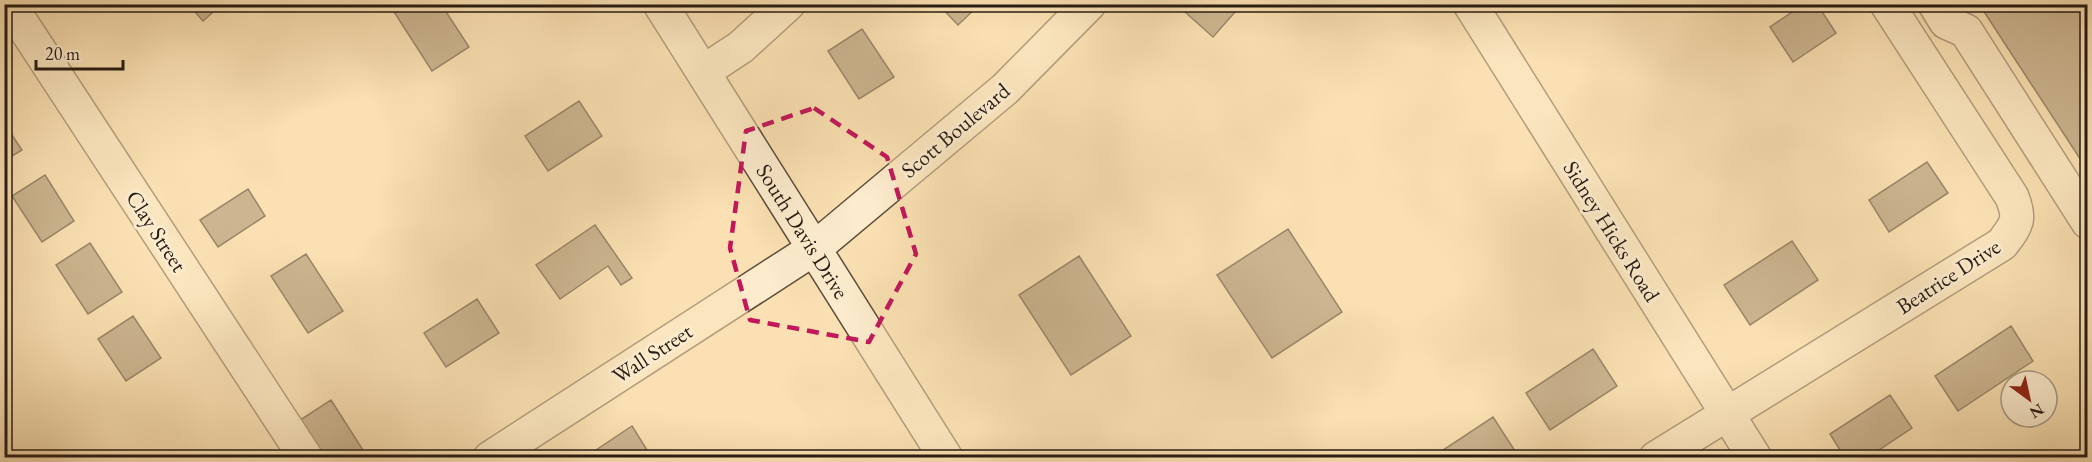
<svg xmlns="http://www.w3.org/2000/svg" width="2092" height="462" viewBox="0 0 2092 462" font-family="'EB Garamond',serif">
	<rect width="100%" height="100%" fill="#fae0b2"/>
	<filter id="stains"><feTurbulence type="fractalNoise" baseFrequency=".00333" numOctaves="4"/><feColorMatrix values="0 0 0 0 .2 0 0 0 0 .09 0 0 0 0 .02 0 0 0 .5 -.17"/></filter>
	<radialGradient id="worn" r=".72"><stop offset=".6" stop-color="#630" stop-opacity="0"/><stop offset="1" stop-color="#630" stop-opacity=".3"/></radialGradient>
	<path fill="#958266" stroke="#271c13" stroke-width="1.5" d="M 188,4 L 222,4 L 203,21 Z
		M 389,4 L 441,4 L 469,47 L 432,71 Z
		M 938,4 L 980,4 L 958,25 Z
		M 1192,4 L 1242,4 L 1213,37 L 1185,12 Z
		M 1804,4 L 1817,4 L 1836,33 L 1793,62 L 1770,27 Z
		M 1979,4 L 2088,4 L 2088,171 Z
		M 862,29 L 894,77 L 859,99 L 828,51 Z
		M 579,101 L 602,136 L 548,171 L 525,136 Z
		M 4,123 L 22,150 L 4,161 Z
		M 1927,162 L 1948,193 L 1889,232 L 1869,200 Z
		M 45,175 L 74,221 L 42,242 L 12,196 Z
		M 248,189 L 265,216 L 218,247 L 200,220 Z
		M 595,225 L 632,278 L 621,285 L 608,266 L 560,299 L 536,265 Z
		M 1288,229 L 1342,312 L 1272,358 L 1217,275 Z
		M 1792,241 L 1818,280 L 1750,325 L 1724,285 Z
		M 90,243 L 122,292 L 88,314 L 56,265 Z
		M 306,254 L 343,311 L 308,333 L 271,276 Z
		M 1079,256 L 1131,336 L 1071,375 L 1019,295 Z
		M 477,299 L 499,333 L 446,367 L 424,333 Z
		M 133,316 L 161,358 L 126,381 L 98,339 Z
		M 2011,326 L 2033,361 L 1958,411 L 1935,376 Z
		M 1593,349 L 1617,386 L 1550,430 L 1526,393 Z
		M 1890,395 L 1912,428 L 1867,458 L 1845,458 L 1830,434 Z
		M 331,400 L 368,458 L 320,458 L 297,422 Z
		M 1493,417 L 1517,454 L 1511,458 L 1431,458 Z
		M 632,426 L 652,458 L 584,458 Z"/>
	<g fill="none" stroke-linecap="round" stroke-linejoin="round">
		<g stroke="#5c4d3b" stroke-width="36">
			<path id="minor" d="M 9,4 L 306,458
				M 660,4 L 946,458
				M 1470,4 L 1755,458
				M 1935,4 L 1946,22 L 1966,31 L 2088,222
				M 703,72 L 741,47 L 788,4
				M 490,458 L 815,248 L 1005,89 L 1089,4
				M 1656,458 L 2002,244 C 2017,224 2021,220 2012,197 L 1887,4"/>
		</g>
		<use href="#minor" stroke="#fcebcd" stroke-width="33"/>
	</g>
	<path d="M0 0H2092V462H0ZM 814,108 L 887,157 L 916,254 L 869,342 L 750,320 L 730,248 L 746,131 Z" fill="#fae0b2" fill-opacity=".55" fill-rule="evenodd"/>
	<path fill="none" stroke="#c2185b" stroke-width="4.5" stroke-dasharray="12 8" stroke-linejoin="round" d="M 814,108 L 887,157 L 916,254 L 869,342 L 750,320 L 730,248 L 746,131 Z"/>
	<g text-anchor="middle" stroke-width="6" stroke-linejoin="round" paint-order="stroke">
		<g font-size="22" fill="#271c13" stroke="#fcebcd">
			<text transform="translate(955 130) rotate(-40)" y="8">Scott Boulevard</text>
			<text transform="translate(157 231) rotate(57)" y="8">Clay Street</text>
			<text transform="translate(803 231) rotate(58)" y="8">South Davis Drive</text>
			<text transform="translate(1612 231) rotate(58)" y="8">Sidney Hicks Road</text>
			<text transform="translate(1948 276) rotate(-33)" y="8">Beatrice Drive</text>
			<text transform="translate(652 353) rotate(-33)" y="8">Wall Street</text>
		</g>
	</g>
	<rect width="2092" height="462" fill="none" stroke="#fae0b2" stroke-width="24"/>
	<rect x="6" y="6" width="2080" height="450" fill="none" stroke="#271c13" stroke-width="3"/>
	<rect x="12" y="12" width="2068" height="438" fill="none" stroke="#271c13" stroke-width="1.5"/>
	<g transform="translate(2029 399) rotate(147)"><circle r="28" fill="#fcebcd" stroke="#a79883" stroke-width="1.5"/>
	<path d="M0-4.5L10 22L0 15L-10 22Z" fill="#8f2418"/>
	<text y="-9" font-size="16" font-weight="bold" text-anchor="middle" fill="#271c13">N</text>
	</g>
	<path d="M36 60v9h87v-9" fill="none" stroke="#271c13" stroke-width="3"/>
	<text x="45" y="60" font-size="18" fill="#271c13" stroke="#fcebcd" stroke-width="4.5" paint-order="stroke">20 m</text>
	<rect width="100%" height="100%" filter="url(#stains)"/>
	<rect width="100%" height="100%" fill="url(#worn)"/>
</svg>
